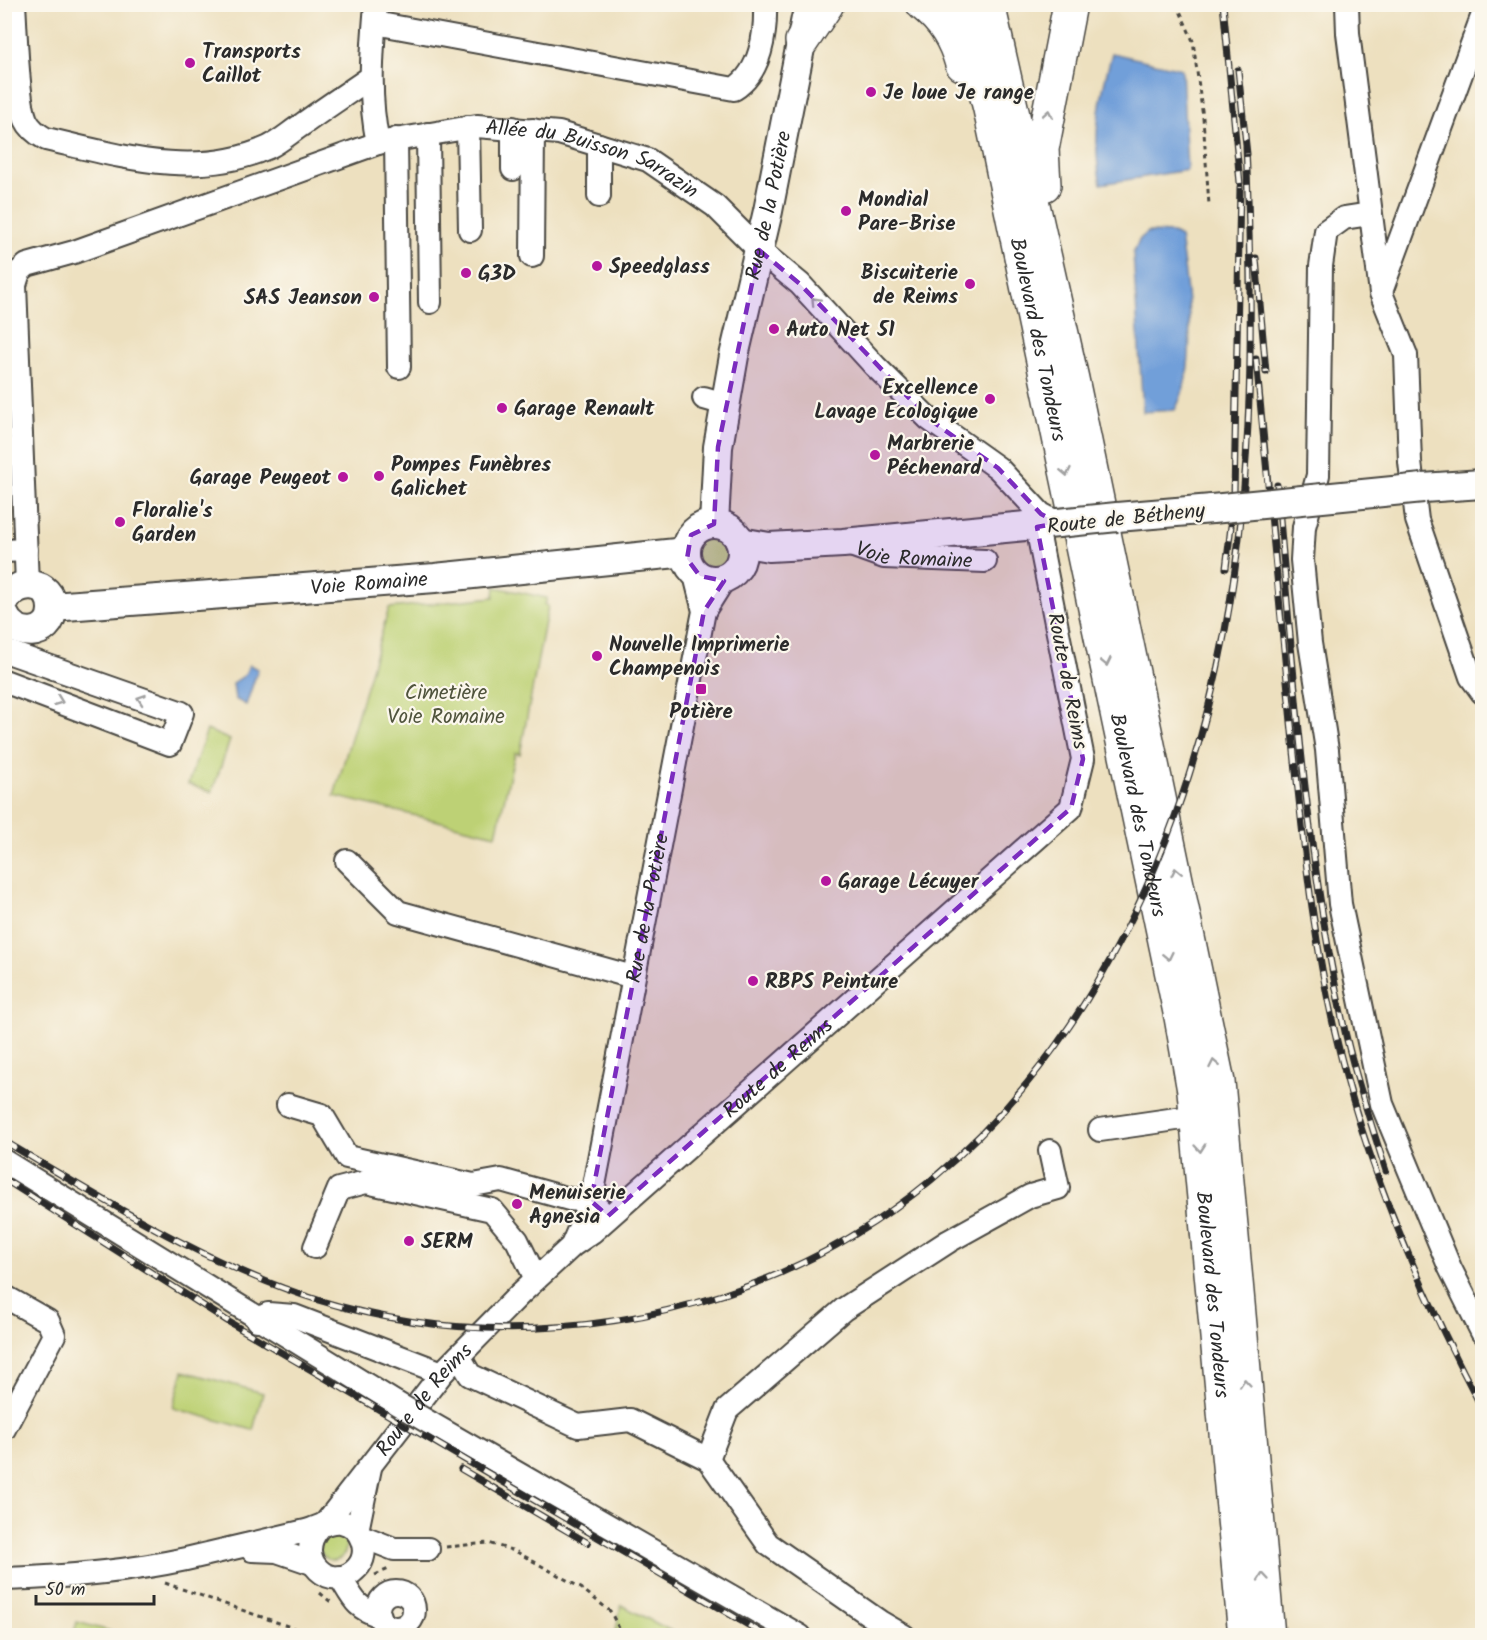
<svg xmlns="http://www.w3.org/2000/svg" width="1487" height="1640" viewBox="0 0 1487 1640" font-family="Kalam,sans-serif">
	<rect width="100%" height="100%" fill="#fbf7ec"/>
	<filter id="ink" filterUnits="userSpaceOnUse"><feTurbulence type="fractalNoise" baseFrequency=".0167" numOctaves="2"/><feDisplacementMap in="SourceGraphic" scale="12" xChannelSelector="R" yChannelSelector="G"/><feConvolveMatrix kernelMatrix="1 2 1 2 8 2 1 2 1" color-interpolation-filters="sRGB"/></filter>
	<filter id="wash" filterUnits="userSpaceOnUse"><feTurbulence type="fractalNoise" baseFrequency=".008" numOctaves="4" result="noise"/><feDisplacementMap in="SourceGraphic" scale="24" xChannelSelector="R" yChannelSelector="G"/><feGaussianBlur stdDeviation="1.35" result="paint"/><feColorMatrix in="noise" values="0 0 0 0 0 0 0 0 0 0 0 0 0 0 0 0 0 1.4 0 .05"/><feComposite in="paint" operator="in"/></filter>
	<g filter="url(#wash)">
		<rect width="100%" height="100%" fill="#ede0bf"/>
		<path fill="#bdd174" stroke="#747e50" stroke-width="1.5" d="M693 551a19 19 0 1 1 38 0a19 19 0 1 1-38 0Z
			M 495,587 L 547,598 L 545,605 L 548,606 L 520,754 L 515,753 L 496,835 L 334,796 L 389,608 L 494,597 Z
			M 207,730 L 230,740 L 212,792 L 188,784 Z
			M 183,1371 L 263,1393 L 253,1430 L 173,1408 Z
			M320 1547a13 13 0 1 1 26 0a13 13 0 1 1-26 0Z
			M 621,1605 L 679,1635 L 615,1635 Z
			M 77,1622 L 124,1635 L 73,1635 Z"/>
		<path fill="#719fd9" stroke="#4e6582" stroke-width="1.5" d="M 1112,53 L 1182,69 L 1187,170 L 1101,184 C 1091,140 1100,96 1112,53 Z
			M 1148,232 L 1173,233 L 1180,237 C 1187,288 1200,364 1175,410 L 1143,412 L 1133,253 L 1140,239 Z
			M 249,665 L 258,669 L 246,705 L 235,699 L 233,683 L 245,675 Z"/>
	</g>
	<g filter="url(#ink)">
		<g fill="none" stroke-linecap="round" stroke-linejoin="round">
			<g stroke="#484641" stroke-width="26">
				<g id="minor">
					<path d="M 14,4 C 16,30 17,100 26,120 C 30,129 37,134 46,139 C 120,156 196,180 269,147 C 281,141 292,131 303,124 C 325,108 348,93 371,77"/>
					<path d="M 376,4 C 372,52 368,96 378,143"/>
					<path d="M 1347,4 L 1348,33 L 1381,293 L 1406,355 L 1410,462 L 1417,520 L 1471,677 L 1482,692"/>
					<path d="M 375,23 L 734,89 C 761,72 766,34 765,4"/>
					<path d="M 468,127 L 470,230"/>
					<path d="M 513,128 L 513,169"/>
					<path d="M 428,134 L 430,302"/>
					<path d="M 396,139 L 399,367"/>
					<path d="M 599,145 L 599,196"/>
					<path d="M 1370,214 L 1344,218 L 1326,231 L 1321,266 L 1318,475 L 1304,527 L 1302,560 L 1310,643 L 1327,750 L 1340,904 L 1382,1104 L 1450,1268 L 1482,1332"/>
					<path d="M 532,256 L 533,130"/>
					<path id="s1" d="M 19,272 L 27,265 L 74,252 L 378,143 L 477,126 L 559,133 L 648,160 L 715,206 L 759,250 L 800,284 L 875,366 L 929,419 L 998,468 L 1041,514 L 1058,523"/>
					<path d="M 19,272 L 15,285 L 27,584"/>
					<path d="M 1382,289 L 1482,17"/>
					<path d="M 704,398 L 725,404"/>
					<path id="s2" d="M 848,544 L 884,557 L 985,561"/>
					<path d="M 4,551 L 26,550"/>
					<path d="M 704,611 L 726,576"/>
					<path d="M 4,681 L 170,744 L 182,713 L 5,651"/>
					<path d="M 347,861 L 398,912 L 633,977"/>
					<path d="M 288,1105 L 322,1115 L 347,1157 L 473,1185 L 501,1180 L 569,1199 L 591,1201 L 600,1210"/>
					<path d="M 1100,1130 L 1197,1116"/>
					<path d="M 4,1161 L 396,1403"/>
					<path id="s3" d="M 573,1243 L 591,1201 L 704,611 L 694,571"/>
					<path d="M 315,1247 L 339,1189 L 366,1182 L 492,1210 L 517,1240 L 536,1279"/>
					<path d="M 4,1296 L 48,1321 L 54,1335 L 4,1429"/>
					<path d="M 257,1320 L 268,1314 L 294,1316 L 442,1373"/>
					<path d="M 459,1356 L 470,1375 L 578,1426 L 630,1420 L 708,1459 L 768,1544 L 880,1622 L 904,1636"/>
					<path d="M 430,1423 L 800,1636"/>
					<path d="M 708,1459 L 727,1410 L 844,1309 L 949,1241 L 1030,1196 L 1058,1188 L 1050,1151"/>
					<path id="s4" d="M 325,1524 L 442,1373 L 520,1294 L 573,1245 L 592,1232 L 1071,808 L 1083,759 L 1037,527"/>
					<path d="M 357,1531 L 370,1468"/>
					<path d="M 361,1536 L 394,1549 L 428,1549"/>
					<path d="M 252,1550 L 277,1551 L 312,1563"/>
					<path d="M 340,1577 C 353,1598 355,1608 380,1616"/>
					<path d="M 4,1579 C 66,1577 126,1572 186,1559 C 226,1550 266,1540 306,1531 C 318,1528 329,1520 341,1522 C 362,1526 371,1553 357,1568 C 332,1595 292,1559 319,1528"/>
					<circle cx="396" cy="1610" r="18"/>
				</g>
			</g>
			<g stroke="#484641" stroke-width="32">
				<g id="major">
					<path d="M 1423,488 L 1482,484"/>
					<path d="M 1117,517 L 1212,509"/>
					<path id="s5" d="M 714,524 L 718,447 L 734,356 L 768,211 L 806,18"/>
					<circle cx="714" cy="552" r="28"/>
					<path d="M 740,542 L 769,547 L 843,543 L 1058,523"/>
					<path d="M 4,602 C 15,578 52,579 52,609 C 52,638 13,639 4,614"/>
					<path id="s6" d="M 52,607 L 435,578 L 686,552"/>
				</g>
			</g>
			<g stroke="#484641" stroke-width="36">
				<g id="highway">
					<path d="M 923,4 C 944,21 955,39 962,64"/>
					<path id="s7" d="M 963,4 L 990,109 L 1181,1017 L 1194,1091 L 1245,1636"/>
					<path d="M 988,4 L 1072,379 L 1218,1082 L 1268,1636"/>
					<path d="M 802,41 L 827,4"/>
					<path d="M 1044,185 L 1042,149 L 1070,4"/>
				</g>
			</g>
			<path stroke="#484641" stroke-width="3" stroke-dasharray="4.5 4.5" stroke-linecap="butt" d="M 1177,4 L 1193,41 L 1203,118 L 1209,205
				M 446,1547 L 488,1543 L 515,1551 L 581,1588 L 610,1611 L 623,1636
				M 375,1575 L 391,1568
				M 165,1583 L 316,1636
				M 320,1593 L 333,1604"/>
			<use href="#minor" stroke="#fff" stroke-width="22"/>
			<use href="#major" stroke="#fff" stroke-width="28"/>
			<use href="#highway" stroke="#fff" stroke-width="33"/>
			<g stroke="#2b2b2b" stroke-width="7">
				<path id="rail" d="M 1223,4 L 1240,183
					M 1238,70 L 1247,154
					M 1256,258 L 1266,372
					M 1256,359 C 1267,480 1279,601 1291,722 C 1303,841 1314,960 1346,1076 C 1377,1192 1426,1302 1482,1408
					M 1277,485 C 1293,663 1304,843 1342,1018 C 1353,1070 1370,1120 1386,1171
					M 1234,496 L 1240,187
					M 1226,568 L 1231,526
					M 4,1141 C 105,1200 206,1265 318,1300 C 458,1343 610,1337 748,1286 C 1023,1184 1172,911 1224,636 C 1255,476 1253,308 1246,146
					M 4,1179 L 229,1322 L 767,1636
					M 461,1469 L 588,1543"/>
			</g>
			<use href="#rail" stroke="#fbf7ec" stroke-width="4.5" stroke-dasharray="14" stroke-linecap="butt"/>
			<g stroke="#484641" stroke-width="26" stroke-linecap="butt">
				<path id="minor-bridge" d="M 396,1403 L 430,1423"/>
			</g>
			<g stroke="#484641" stroke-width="32" stroke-linecap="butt">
				<path id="major-bridge" d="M 1212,509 L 1423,488
					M 1058,523 L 1117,517"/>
			</g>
			<use href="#minor-bridge" stroke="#fff" stroke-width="22"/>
			<use href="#major-bridge" stroke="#fff" stroke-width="28"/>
		</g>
		<defs><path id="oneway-chevron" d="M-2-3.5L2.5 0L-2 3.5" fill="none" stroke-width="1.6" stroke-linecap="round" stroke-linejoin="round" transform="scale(1.5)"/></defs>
		<g stroke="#a0a0a0">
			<use href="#oneway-chevron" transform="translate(1048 114) rotate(-80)"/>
			<use href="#oneway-chevron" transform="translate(815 301) rotate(-133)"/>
			<use href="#oneway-chevron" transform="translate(1066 472) rotate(78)"/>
			<use href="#oneway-chevron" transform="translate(1106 662) rotate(78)"/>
			<use href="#oneway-chevron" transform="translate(141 699) rotate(-161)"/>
			<use href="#oneway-chevron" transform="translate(59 701) rotate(21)"/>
			<use href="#oneway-chevron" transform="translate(1176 872) rotate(-102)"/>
			<use href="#oneway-chevron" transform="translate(1168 956) rotate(78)"/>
			<use href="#oneway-chevron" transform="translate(1214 1064) rotate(-101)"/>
			<use href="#oneway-chevron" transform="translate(1200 1148) rotate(85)"/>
			<use href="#oneway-chevron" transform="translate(1245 1383) rotate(-95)"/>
			<use href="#oneway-chevron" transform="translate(1263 1577) rotate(-95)"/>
		</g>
	</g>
	<path fill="#7b2cbf" fill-opacity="0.2" stroke="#7b2cbf" stroke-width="4.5" stroke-dasharray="12 8" stroke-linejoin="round" d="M 759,250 L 800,284 L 929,419 L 998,468 L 1041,514 L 1058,523 L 1037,527 L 1083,759 L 1071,808 L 608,1216 L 591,1201 L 704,611 L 724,581 L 700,576 L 687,559 L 691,535 L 714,524 L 718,447 Z"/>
	<g fill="#b5179e" stroke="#fbf7ec" stroke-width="2">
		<circle cx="190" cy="63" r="6"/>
		<circle cx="871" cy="92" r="6"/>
		<circle cx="846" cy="211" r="6"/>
		<circle cx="597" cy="266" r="6"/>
		<circle cx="466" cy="273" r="6"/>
		<circle cx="970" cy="284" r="6"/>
		<circle cx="374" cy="297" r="6"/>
		<circle cx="774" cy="329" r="6"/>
		<circle cx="990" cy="399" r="6"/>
		<circle cx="502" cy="408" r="6"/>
		<circle cx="875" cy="455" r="6"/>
		<circle cx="379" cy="476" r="6"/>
		<circle cx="343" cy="477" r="6"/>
		<circle cx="120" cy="522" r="6"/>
		<circle cx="597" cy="656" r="6"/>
		<rect x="695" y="683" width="12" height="12" rx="3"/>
		<circle cx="826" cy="881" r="6"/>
		<circle cx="753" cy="981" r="6"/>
		<circle cx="517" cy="1204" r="6"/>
		<circle cx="409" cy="1241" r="6"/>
	</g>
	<g text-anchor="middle" stroke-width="4.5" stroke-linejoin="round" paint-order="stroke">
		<g font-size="21" font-weight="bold" fill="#2b2b2b" stroke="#fbf7ec" text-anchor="start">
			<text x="202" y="58">Transports<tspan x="202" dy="24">Caillot</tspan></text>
			<text x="883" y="99">Je loue Je range</text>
			<text x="858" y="206">Mondial<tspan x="858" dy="24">Pare-Brise</tspan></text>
			<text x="609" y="273">Speedglass</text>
			<text x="958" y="279" text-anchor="end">Biscuiterie<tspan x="958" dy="24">de Reims</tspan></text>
			<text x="478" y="280">G3D</text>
			<text x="362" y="304" text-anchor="end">SAS Jeanson</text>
			<text x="786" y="336">Auto Net 51</text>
			<text x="978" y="394" text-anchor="end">Excellence<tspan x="978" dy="24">Lavage Ecologique</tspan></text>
			<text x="514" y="415">Garage Renault</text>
			<text x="887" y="450">Marbrerie<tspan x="887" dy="24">Péchenard</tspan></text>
			<text x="391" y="471">Pompes Funèbres<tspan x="391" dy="24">Galichet</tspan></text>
			<text x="331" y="484" text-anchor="end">Garage Peugeot</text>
			<text x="132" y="517">Floralie's<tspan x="132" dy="24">Garden</tspan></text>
			<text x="609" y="651">Nouvelle Imprimerie<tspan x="609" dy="24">Champenois</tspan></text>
			<text x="701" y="718" text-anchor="middle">Potière</text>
			<text x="838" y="888">Garage Lécuyer</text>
			<text x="765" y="988">RBPS Peinture</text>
			<text x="529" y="1199">Menuiserie<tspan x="529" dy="24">Agnesia</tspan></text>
			<text x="421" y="1248">SERM</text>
		</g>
		<g font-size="21" fill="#2b2b2b" stroke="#fbf7ec">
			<text dy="7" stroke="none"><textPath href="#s1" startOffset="604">Allée du Buisson Sarrazin</textPath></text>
			<text dy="7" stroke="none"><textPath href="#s5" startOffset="324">Rue de la Potière</textPath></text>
			<text dy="7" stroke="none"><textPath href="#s7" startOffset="344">Boulevard des Tondeurs</textPath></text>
			<text transform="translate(1126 518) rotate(-6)" y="7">Route de Bétheny</text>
			<text dy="7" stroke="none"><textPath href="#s2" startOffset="68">Voie Romaine</textPath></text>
			<text dy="7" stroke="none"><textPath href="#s6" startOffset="318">Voie Romaine</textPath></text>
			<text transform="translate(1068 681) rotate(79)" y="7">Route de Reims</text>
			<text dy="7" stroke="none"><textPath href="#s7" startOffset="830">Boulevard des Tondeurs</textPath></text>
			<text dy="7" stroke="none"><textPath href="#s3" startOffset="344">Rue de la Potière</textPath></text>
			<text dy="7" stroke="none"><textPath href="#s4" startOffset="645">Route de Reims</textPath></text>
			<text dy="7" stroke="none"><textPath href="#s7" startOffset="1316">Boulevard des Tondeurs</textPath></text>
			<text dy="7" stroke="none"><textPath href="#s4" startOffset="159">Route de Reims</textPath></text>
		</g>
		<g font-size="21" fill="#50543d" stroke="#fbf7ec">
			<text x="446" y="699">Cimetière<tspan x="446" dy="24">Voie Romaine</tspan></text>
		</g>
	</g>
	<rect width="1487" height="1640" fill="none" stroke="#fbf7ec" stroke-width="24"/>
	<path d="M36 1595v9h118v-9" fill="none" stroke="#2b2b2b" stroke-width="3"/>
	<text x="45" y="1595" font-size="18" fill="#2b2b2b" stroke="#fbf7ec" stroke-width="4.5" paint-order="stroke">50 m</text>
</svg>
